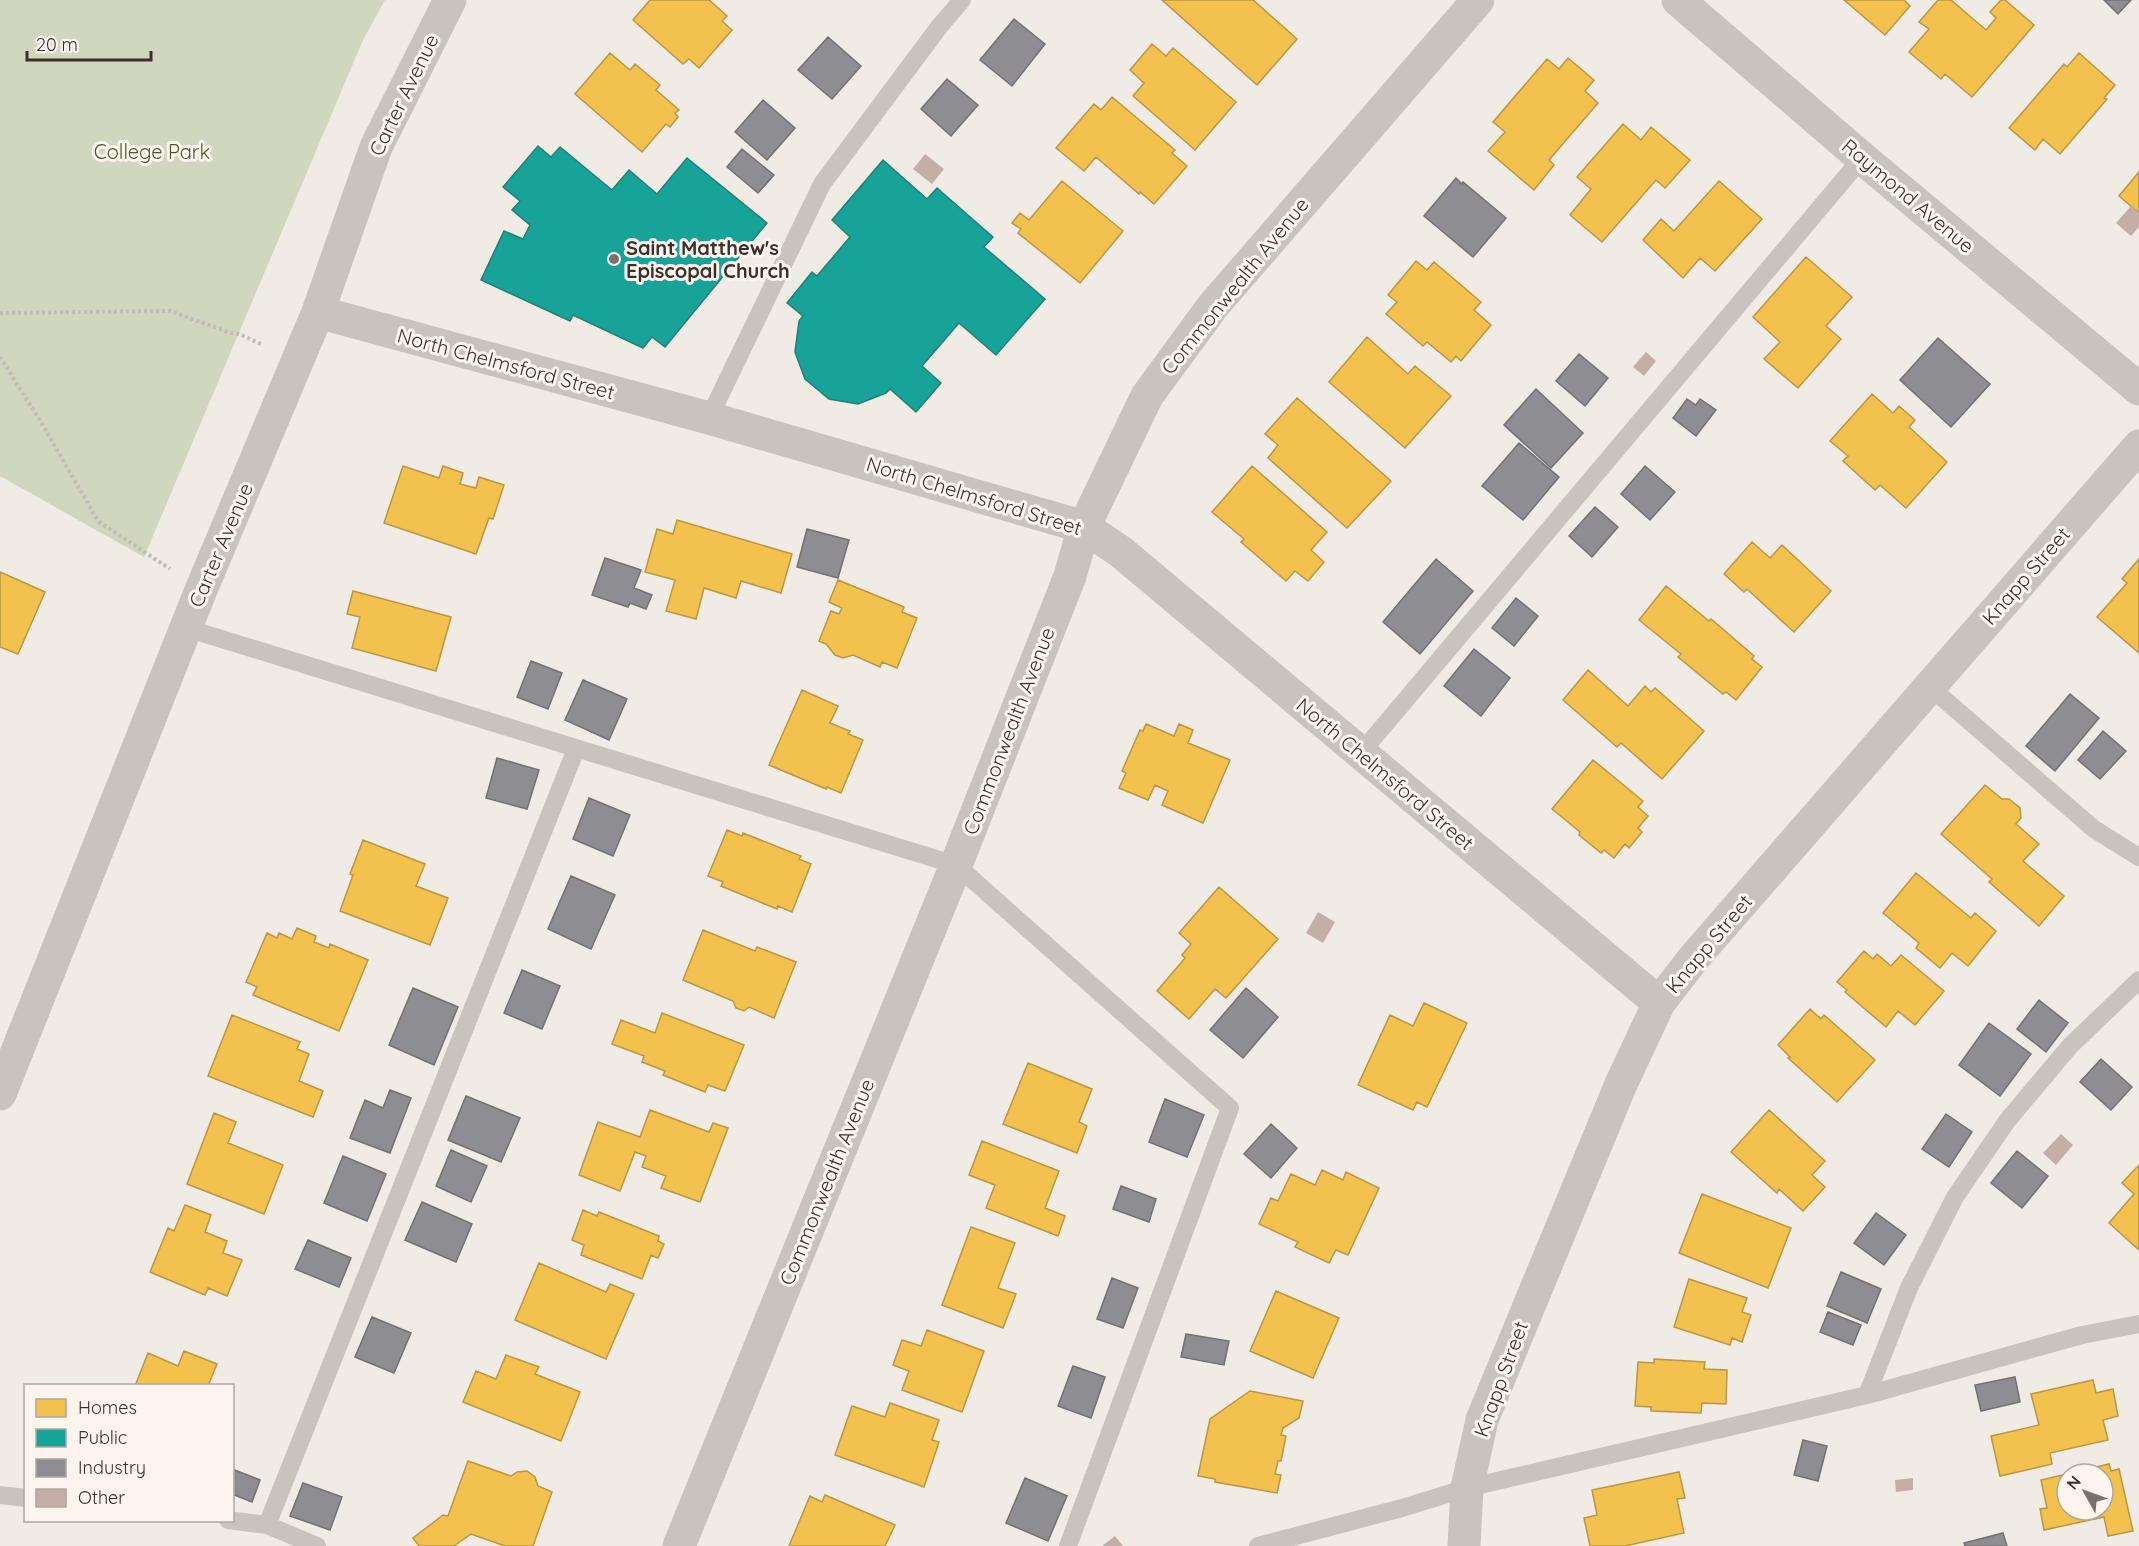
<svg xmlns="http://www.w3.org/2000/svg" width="2139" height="1546" viewBox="0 0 2139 1546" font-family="Quicksand,sans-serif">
	<rect width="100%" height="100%" fill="#f0ebe5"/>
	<path fill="#d1d6bf" d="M 0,0 L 385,0 L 363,40 L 144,557 L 0,476 Z"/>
	<path fill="#f2c14e" stroke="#bb9644" stroke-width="1.5" fill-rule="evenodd" d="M 650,0 L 709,0 L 727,16 L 722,21 L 732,30 L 699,68 L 689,59 L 683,64 L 633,20 Z
		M 1162,0 L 1253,0 L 1297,39 L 1257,85 Z
		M 1844,0 L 1904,0 L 1910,6 L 1885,35 Z
		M 1938,0 L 1951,0 L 1986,30 L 1996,18 L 1990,12 L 2001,0 L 2005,0 L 2034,25 L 1972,97 L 1945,74 L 1941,79 L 1909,52 L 1929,29 L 1919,22 Z
		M 1152,44 L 1166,56 L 1173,48 L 1236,102 L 1195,150 L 1133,96 L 1144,83 L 1130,70 Z
		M 610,53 L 630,70 L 635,64 L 660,85 L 656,90 L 679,110 L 675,113 L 678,117 L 670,127 L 666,124 L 642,152 L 575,94 Z
		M 2079,53 L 2115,85 L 2104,98 L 2107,99 L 2060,154 L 2043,139 L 2035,150 L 2009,128 L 2064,64 L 2067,67 Z
		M 1568,58 L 1594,80 L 1585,91 L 1598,103 L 1549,160 L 1554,165 L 1534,190 L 1488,151 L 1505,132 L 1493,122 L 1547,59 L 1559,69 Z
		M 1112,97 L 1175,150 L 1172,153 L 1187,166 L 1154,204 L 1140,192 L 1139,194 L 1096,157 L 1084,171 L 1056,148 L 1094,104 L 1101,110 Z
		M 1623,124 L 1641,140 L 1651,127 L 1690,160 L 1665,188 L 1656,180 L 1602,242 L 1570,215 L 1591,189 L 1577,177 Z
		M 2139,172 L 2139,213 L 2119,196 Z
		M 1062,181 L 1123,231 L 1080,283 L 1018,233 L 1021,229 L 1012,223 L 1020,213 L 1029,220 Z
		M 1719,181 L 1762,219 L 1715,271 L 1700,258 L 1683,278 L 1643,240 L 1661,219 L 1674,231 Z
		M 1806,257 L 1852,297 L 1826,326 L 1841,339 L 1798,388 L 1764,359 L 1780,342 L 1753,317 Z
		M 1416,261 L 1427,270 L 1434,262 L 1481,302 L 1474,310 L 1491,325 L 1461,361 L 1456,356 L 1451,362 L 1427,342 L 1423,346 L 1386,314 L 1397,302 L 1388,295 Z
		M 1367,337 L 1408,374 L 1415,366 L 1451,396 L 1405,448 L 1329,382 Z
		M 1872,394 L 1893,413 L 1899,406 L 1915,420 L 1909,427 L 1947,462 L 1906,508 L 1880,485 L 1875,490 L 1843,461 L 1848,456 L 1830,441 Z
		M 1297,398 L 1391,481 L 1347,528 L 1268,458 L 1278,445 L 1265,434 Z
		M 403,466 L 439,478 L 443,466 L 463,473 L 460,484 L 476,488 L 479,477 L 504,485 L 493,519 L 489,518 L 476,554 L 384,523 Z
		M 1252,466 L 1327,532 L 1311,550 L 1324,562 L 1308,581 L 1295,571 L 1286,581 L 1241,542 L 1244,539 L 1212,512 Z
		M 677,520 L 792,554 L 781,593 L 741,581 L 736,598 L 704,588 L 696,619 L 666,611 L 675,580 L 645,572 L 657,529 L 673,534 Z
		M 1752,542 L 1770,558 L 1782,545 L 1831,591 L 1794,632 L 1747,589 L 1744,592 L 1724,574 Z
		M 2139,559 L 2139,653 L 2097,617 L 2127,583 L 2122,579 Z
		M 0,572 L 45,592 L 18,654 L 0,647 Z
		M 838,580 L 904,607 L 902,612 L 917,618 L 897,668 L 882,662 L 880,667 L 853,655 L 843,658 L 835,655 L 826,644 L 819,641 L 831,611 L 839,614 L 842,608 L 829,602 Z
		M 1666,586 L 1709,621 L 1711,619 L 1754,656 L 1752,659 L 1762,667 L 1736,700 L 1726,692 L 1723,694 L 1678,657 L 1681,654 L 1639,620 Z
		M 353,591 L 451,617 L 436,671 L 352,648 L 360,617 L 347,614 Z
		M 1588,670 L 1628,706 L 1645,686 L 1651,692 L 1655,688 L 1704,731 L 1662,779 L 1621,743 L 1617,747 L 1563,700 Z
		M 802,690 L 838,706 L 830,723 L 850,731 L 848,734 L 863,740 L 841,793 L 827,787 L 826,789 L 769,765 Z
		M 1146,724 L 1174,736 L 1179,724 L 1193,730 L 1188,743 L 1230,760 L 1203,823 L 1162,805 L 1168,791 L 1155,785 L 1148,800 L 1119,788 L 1126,773 L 1122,771 L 1140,730 L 1143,731 Z
		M 1593,760 L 1643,801 L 1638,807 L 1648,816 L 1638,828 L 1642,832 L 1629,848 L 1625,844 L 1614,858 L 1604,850 L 1601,853 L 1579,835 L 1580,832 L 1552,809 Z
		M 1985,785 L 2002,799 L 2009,799 L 2020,808 L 2021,818 L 2016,824 L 2039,844 L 2023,861 L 2064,896 L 2039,926 L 1989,882 L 1992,879 L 1941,834 Z
		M 727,830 L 742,836 L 743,833 L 801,856 L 799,859 L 811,864 L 792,912 L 778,906 L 777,909 L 721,886 L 723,882 L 708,876 Z
		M 363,840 L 425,864 L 416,886 L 448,898 L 430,945 L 340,911 L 353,875 L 350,874 Z
		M 1916,873 L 1971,918 L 1975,913 L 1996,931 L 1968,966 L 1952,953 L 1940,968 L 1916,948 L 1919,943 L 1883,913 Z
		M 1219,887 L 1278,939 L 1226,998 L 1215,989 L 1189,1019 L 1157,991 L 1185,958 L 1182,955 L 1191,944 L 1179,933 Z
		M 297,928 L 316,936 L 314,942 L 329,948 L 330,944 L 368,960 L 339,1031 L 253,995 L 257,987 L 246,982 L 267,933 L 277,938 L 279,933 L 292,939 Z
		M 703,930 L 755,951 L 757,947 L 796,962 L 774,1018 L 749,1007 L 744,1011 L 736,1008 L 733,1001 L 683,980 Z
		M 1864,951 L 1873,959 L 1877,954 L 1891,966 L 1901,955 L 1944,991 L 1915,1025 L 1898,1011 L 1886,1027 L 1845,992 L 1847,990 L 1837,982 Z
		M 1424,1003 L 1467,1023 L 1427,1107 L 1417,1102 L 1413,1110 L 1358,1085 L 1390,1015 L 1413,1026 Z
		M 1810,1009 L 1821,1019 L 1824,1015 L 1875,1060 L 1837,1102 L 1788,1058 L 1790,1057 L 1778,1045 Z
		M 662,1013 L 744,1045 L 725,1091 L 708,1085 L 705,1092 L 663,1075 L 665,1071 L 642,1062 L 644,1056 L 612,1044 L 621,1020 L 655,1033 Z
		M 232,1015 L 300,1042 L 297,1049 L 309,1054 L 299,1081 L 323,1091 L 313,1117 L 208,1076 Z
		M 1028,1063 L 1092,1089 L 1079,1122 L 1087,1126 L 1077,1153 L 1003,1124 Z
		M 650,1110 L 709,1132 L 713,1123 L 728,1128 L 700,1202 L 661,1188 L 666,1176 L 642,1167 L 646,1156 L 635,1152 L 620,1191 L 579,1175 L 598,1122 L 640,1137 Z
		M 1769,1110 L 1825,1161 L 1812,1175 L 1825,1187 L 1803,1211 L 1779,1189 L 1777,1193 L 1731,1152 Z
		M 214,1113 L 236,1122 L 228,1143 L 283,1165 L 264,1214 L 187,1184 Z
		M 982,1141 L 1059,1171 L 1045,1208 L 1065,1216 L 1058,1236 L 986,1208 L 995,1185 L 969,1175 Z
		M 2139,1165 L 2139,1250 L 2109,1223 L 2134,1194 L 2122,1183 Z
		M 1322,1170 L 1343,1180 L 1346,1172 L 1379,1188 L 1348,1255 L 1336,1250 L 1329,1263 L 1295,1247 L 1298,1242 L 1259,1224 L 1271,1198 L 1278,1201 L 1291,1174 L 1315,1185 Z
		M 1702,1194 L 1791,1228 L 1768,1288 L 1679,1253 Z
		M 185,1205 L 211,1215 L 205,1232 L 227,1241 L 223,1253 L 242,1260 L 227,1296 L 208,1288 L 205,1295 L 150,1272 L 168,1228 L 174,1231 Z
		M 583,1210 L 597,1216 L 599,1212 L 659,1236 L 658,1241 L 664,1244 L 658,1258 L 651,1255 L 642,1279 L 581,1255 L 584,1245 L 572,1240 Z
		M 971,1227 L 1015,1243 L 998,1288 L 1016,1294 L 1003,1328 L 942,1305 Z
		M 539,1263 L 606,1292 L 610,1284 L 634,1294 L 606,1359 L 515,1320 Z
		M 1689,1279 L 1747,1298 L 1742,1312 L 1751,1315 L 1742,1342 L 1732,1338 L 1730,1345 L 1674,1327 Z
		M 1276,1291 L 1339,1318 L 1313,1378 L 1250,1351 Z
		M 927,1330 L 984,1351 L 962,1412 L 902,1390 L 909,1371 L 893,1365 L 902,1340 L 921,1346 Z
		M 184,1351 L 217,1364 L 208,1386 L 135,1386 L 148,1353 L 178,1366 Z
		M 506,1355 L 539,1367 L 535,1374 L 580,1392 L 561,1441 L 463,1402 L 476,1371 L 496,1379 Z
		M 1654,1359 L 1705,1362 L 1704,1369 L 1727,1370 L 1726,1404 L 1702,1403 L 1701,1413 L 1651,1411 L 1651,1407 L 1635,1406 L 1638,1362 L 1654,1363 Z
		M 2093,1380 L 2096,1393 L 2113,1389 L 2118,1416 L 2103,1420 L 2108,1440 L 2050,1453 L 2052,1464 L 2000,1476 L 1991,1436 L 2039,1425 L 2031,1394 Z
		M 1250,1391 L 1303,1401 L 1299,1418 L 1283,1428 L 1281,1435 L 1286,1436 L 1281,1461 L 1278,1461 L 1275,1474 L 1281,1475 L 1277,1493 L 1215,1482 L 1215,1479 L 1198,1476 L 1210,1419 Z
		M 890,1403 L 939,1420 L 932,1440 L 939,1442 L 924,1487 L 835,1455 L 852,1406 L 885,1417 Z
		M 468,1461 L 511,1476 L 517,1472 L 527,1471 L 535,1477 L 538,1486 L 552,1492 L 533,1546 L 505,1546 L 471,1534 L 454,1546 L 419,1546 L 413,1538 L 443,1515 L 448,1516 Z
		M 2109,1464 L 2111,1471 L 2119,1469 L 2133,1531 L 2108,1536 L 2104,1517 L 2044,1530 L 2040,1509 L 2047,1508 L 2041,1480 ZM 2067,1474 L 2103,1474 L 2103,1510 L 2067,1510 Z
		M 1679,1472 L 1685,1498 L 1677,1499 L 1684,1533 L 1625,1546 L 1590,1546 L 1584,1518 L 1597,1515 L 1592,1490 Z
		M 825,1495 L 895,1525 L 885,1546 L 789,1546 L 810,1496 L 822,1502 Z"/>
	<path fill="#17a398" stroke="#228077" stroke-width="1.5" d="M 538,146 L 551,157 L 560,147 L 612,190 L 629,170 L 657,194 L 687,158 L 767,223 L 665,347 L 652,337 L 643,348 L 573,315 L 570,321 L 481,280 L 504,231 L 523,239 L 530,225 L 512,210 L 520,201 L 503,187 Z
		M 883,160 L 927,199 L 937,188 L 993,237 L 984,247 L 1045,299 L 996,355 L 959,323 L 922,366 L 941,383 L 916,412 L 890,389 L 886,393 L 858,404 L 829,399 L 805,379 L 795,352 L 799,321 L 803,316 L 787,303 L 812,272 L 817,276 L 850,237 L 832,220 Z"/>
	<path fill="#8d8d92" stroke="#747173" stroke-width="1.5" d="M 2104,0 L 2131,0 L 2118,14 Z
		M 1014,19 L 1045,44 L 1012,86 L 980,60 Z
		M 828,37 L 861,66 L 832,99 L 798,70 Z
		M 947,79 L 978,105 L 951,136 L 921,109 Z
		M 763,100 L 795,128 L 767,160 L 735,132 Z
		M 742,149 L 774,175 L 758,193 L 727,167 Z
		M 1456,178 L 1462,184 L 1463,182 L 1506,218 L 1473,257 L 1424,216 Z
		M 1938,338 L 1990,384 L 1951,427 L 1900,380 Z
		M 1579,354 L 1608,378 L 1585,406 L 1556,381 Z
		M 1536,389 L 1583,433 L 1551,468 L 1504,425 Z
		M 1687,399 L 1696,405 L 1700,399 L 1716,410 L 1696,436 L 1673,418 Z
		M 1519,443 L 1559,477 L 1523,520 L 1482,486 Z
		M 1645,466 L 1675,492 L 1650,520 L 1621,494 Z
		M 1595,507 L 1618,527 L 1592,557 L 1569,536 Z
		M 807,529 L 849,540 L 838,578 L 797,567 Z
		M 605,558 L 641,570 L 634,588 L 652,595 L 646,609 L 630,603 L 628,607 L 592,595 Z
		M 1436,559 L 1473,591 L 1420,654 L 1383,622 Z
		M 1516,598 L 1538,616 L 1514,646 L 1492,628 Z
		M 1474,649 L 1510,678 L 1481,716 L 1444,686 Z
		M 531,661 L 562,673 L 548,709 L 517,697 Z
		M 583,680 L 627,699 L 609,740 L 565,720 Z
		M 2070,694 L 2099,718 L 2055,771 L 2026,746 Z
		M 2103,731 L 2126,751 L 2100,779 L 2078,760 Z
		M 497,758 L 539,770 L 527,809 L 486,798 Z
		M 589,798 L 630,815 L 613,856 L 573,839 Z
		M 571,876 L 615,895 L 591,949 L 548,929 Z
		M 522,970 L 560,986 L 542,1029 L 504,1013 Z
		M 413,988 L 458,1007 L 434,1065 L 389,1045 Z
		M 1246,988 L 1278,1017 L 1243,1058 L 1210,1030 Z
		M 2039,1000 L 2068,1023 L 2046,1052 L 2017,1029 Z
		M 1989,1023 L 2031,1054 L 2000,1096 L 1959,1065 Z
		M 2101,1059 L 2132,1087 L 2111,1110 L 2080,1082 Z
		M 390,1090 L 411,1098 L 390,1153 L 350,1138 L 365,1100 L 383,1108 Z
		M 466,1096 L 520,1118 L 501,1162 L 448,1140 Z
		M 1165,1099 L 1204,1115 L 1187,1157 L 1149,1142 Z
		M 1946,1114 L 1972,1132 L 1949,1167 L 1922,1149 Z
		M 1271,1124 L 1297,1148 L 1271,1178 L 1244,1154 Z
		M 451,1150 L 487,1166 L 471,1202 L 436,1186 Z
		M 2017,1151 L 2048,1176 L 2022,1208 L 1991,1183 Z
		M 343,1156 L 386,1174 L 367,1221 L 324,1203 Z
		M 1121,1186 L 1156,1199 L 1149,1222 L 1113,1209 Z
		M 422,1202 L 472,1224 L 456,1262 L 405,1240 Z
		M 1876,1213 L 1906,1235 L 1884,1265 L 1854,1243 Z
		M 308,1240 L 351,1258 L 339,1287 L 295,1269 Z
		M 1841,1272 L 1881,1289 L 1867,1323 L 1827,1306 Z
		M 1112,1278 L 1138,1288 L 1123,1328 L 1097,1319 Z
		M 1828,1312 L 1861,1325 L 1853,1345 L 1820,1332 Z
		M 372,1317 L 411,1333 L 394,1373 L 355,1357 Z
		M 1186,1334 L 1229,1341 L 1224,1365 L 1181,1357 Z
		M 1073,1366 L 1105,1377 L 1091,1418 L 1058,1406 Z
		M 2015,1377 L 2020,1402 L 1981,1411 L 1975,1385 Z
		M 1803,1440 L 1827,1446 L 1818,1481 L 1794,1475 Z
		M 232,1469 L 260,1480 L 252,1502 L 232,1494 Z
		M 1025,1478 L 1067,1496 L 1048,1541 L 1006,1523 Z
		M 303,1483 L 342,1497 L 330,1530 L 290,1516 Z
		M 2003,1533 L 2007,1546 L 1965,1546 L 1964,1543 Z"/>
	<path fill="#c3afa7" d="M 925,154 L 944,169 L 932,184 L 913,169 Z
		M 2131,206 L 2139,213 L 2139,227 L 2131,236 L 2116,223 Z
		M 1646,352 L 1656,361 L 1644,376 L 1633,367 Z
		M 1318,912 L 1335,922 L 1323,943 L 1306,933 Z
		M 2061,1134 L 2073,1145 L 2056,1165 L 2043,1153 Z
		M 1913,1478 L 1913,1490 L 1896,1492 L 1895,1480 Z
		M 1115,1536 L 1123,1546 L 1102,1546 Z"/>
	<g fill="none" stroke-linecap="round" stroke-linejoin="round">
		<path stroke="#c2bbb6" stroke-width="4" stroke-dasharray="3 3" stroke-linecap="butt" d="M 0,313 L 170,311 L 231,333 L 239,334 L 263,345
			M 0,357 L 41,422 L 98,521 L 170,569"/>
		<path stroke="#c9c3be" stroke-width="18" d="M 709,418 L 822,184 L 939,27 L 962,0
			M 186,628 L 956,865 L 1230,1108 L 1068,1546
			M 1930,687 L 2094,829 L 2139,857
			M 1360,754 L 1862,158
			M 1867,1395 L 1909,1288 L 1955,1197 L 2007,1121 L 2070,1046 L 2139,980
			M 0,1495 L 26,1498
			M 228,1520 L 267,1525 L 317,1546
			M 267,1525 L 576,749
			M 1258,1546 L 1402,1508 L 1467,1488 L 1867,1395 L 2082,1335 L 2139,1324"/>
		<path stroke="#c9c3be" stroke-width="33" d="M 1678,0 L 1862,158 L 2139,389
			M 318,312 L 709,418 L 1084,527 L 1121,552 L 1659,1003
			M 0,1094 L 201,590 L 318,312 L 376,147 L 450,0
			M 679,1546 L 956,865 L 1070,576 L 1084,527 L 1147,396 L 1213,306 L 1478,0
			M 1464,1546 L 1467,1488 L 1482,1420 L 1498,1381 L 1621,1084 L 1659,1003 L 1693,959 L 2139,446"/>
	</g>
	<circle fill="#7a716c" stroke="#fbf5ee" stroke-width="2" cx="614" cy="259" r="6"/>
	<g text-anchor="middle" stroke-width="6" stroke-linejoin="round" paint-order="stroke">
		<g font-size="20" fill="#3b302b" stroke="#fbf5ee">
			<text transform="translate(404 95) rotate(-64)" y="7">Carter Avenue</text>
			<text transform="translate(1908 196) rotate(40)" y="7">Raymond Avenue</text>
			<text transform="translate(1235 286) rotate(-51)" y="7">Commonwealth Avenue</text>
			<text transform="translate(506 364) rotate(15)" y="7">North Chelmsford Street</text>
			<text transform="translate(974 496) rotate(17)" y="7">North Chelmsford Street</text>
			<text transform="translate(221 545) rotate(-67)" y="7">Carter Avenue</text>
			<text transform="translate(2026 576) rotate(-49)" y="7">Knapp Street</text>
			<text transform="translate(1009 731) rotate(-69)" y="7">Commonwealth Avenue</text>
			<text transform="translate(1385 774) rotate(40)" y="7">North Chelmsford Street</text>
			<text transform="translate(1709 944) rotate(-50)" y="7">Knapp Street</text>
			<text transform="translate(827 1182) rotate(-68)" y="7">Commonwealth Avenue</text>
			<text transform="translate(1501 1379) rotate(-70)" y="7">Knapp Street</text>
		</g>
		<g font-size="20" fill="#4a5a2e" stroke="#fbf5ee">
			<text x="152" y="159">College Park</text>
		</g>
		<g font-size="20" font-weight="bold" fill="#3b302b" stroke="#fbf5ee" text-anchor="start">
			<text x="626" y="255">Saint Matthew's<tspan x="626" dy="23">Episcopal Church</tspan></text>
		</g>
	</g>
	<rect x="24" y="1384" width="210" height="138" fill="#fbf5ee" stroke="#aea6a0" stroke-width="1.5"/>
	<rect x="36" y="1399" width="30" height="18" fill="#f2c14e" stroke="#aea6a0" stroke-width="1.5"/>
	<text x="78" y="1414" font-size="18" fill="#3b302b">Homes</text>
	<rect x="36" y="1429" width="30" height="18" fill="#17a398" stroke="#aea6a0" stroke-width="1.5"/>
	<text x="78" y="1444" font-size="18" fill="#3b302b">Public</text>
	<rect x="36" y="1459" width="30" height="18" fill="#8d8d92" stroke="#aea6a0" stroke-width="1.5"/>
	<text x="78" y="1474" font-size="18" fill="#3b302b">Industry</text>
	<rect x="36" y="1489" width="30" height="18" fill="#c3afa7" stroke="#aea6a0" stroke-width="1.5"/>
	<text x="78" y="1504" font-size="18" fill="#3b302b">Other</text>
	<g transform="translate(2085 1492) rotate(310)"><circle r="28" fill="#fbf5ee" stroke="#aea6a0" stroke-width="1.5"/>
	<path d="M0-4.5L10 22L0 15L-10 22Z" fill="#7a716c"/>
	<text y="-9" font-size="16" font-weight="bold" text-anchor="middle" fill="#3b302b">N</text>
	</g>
	<path d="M27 51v9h124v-9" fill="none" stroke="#3b302b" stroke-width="3"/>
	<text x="36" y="51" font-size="18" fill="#3b302b" stroke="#fbf5ee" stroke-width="4.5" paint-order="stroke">20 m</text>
</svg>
